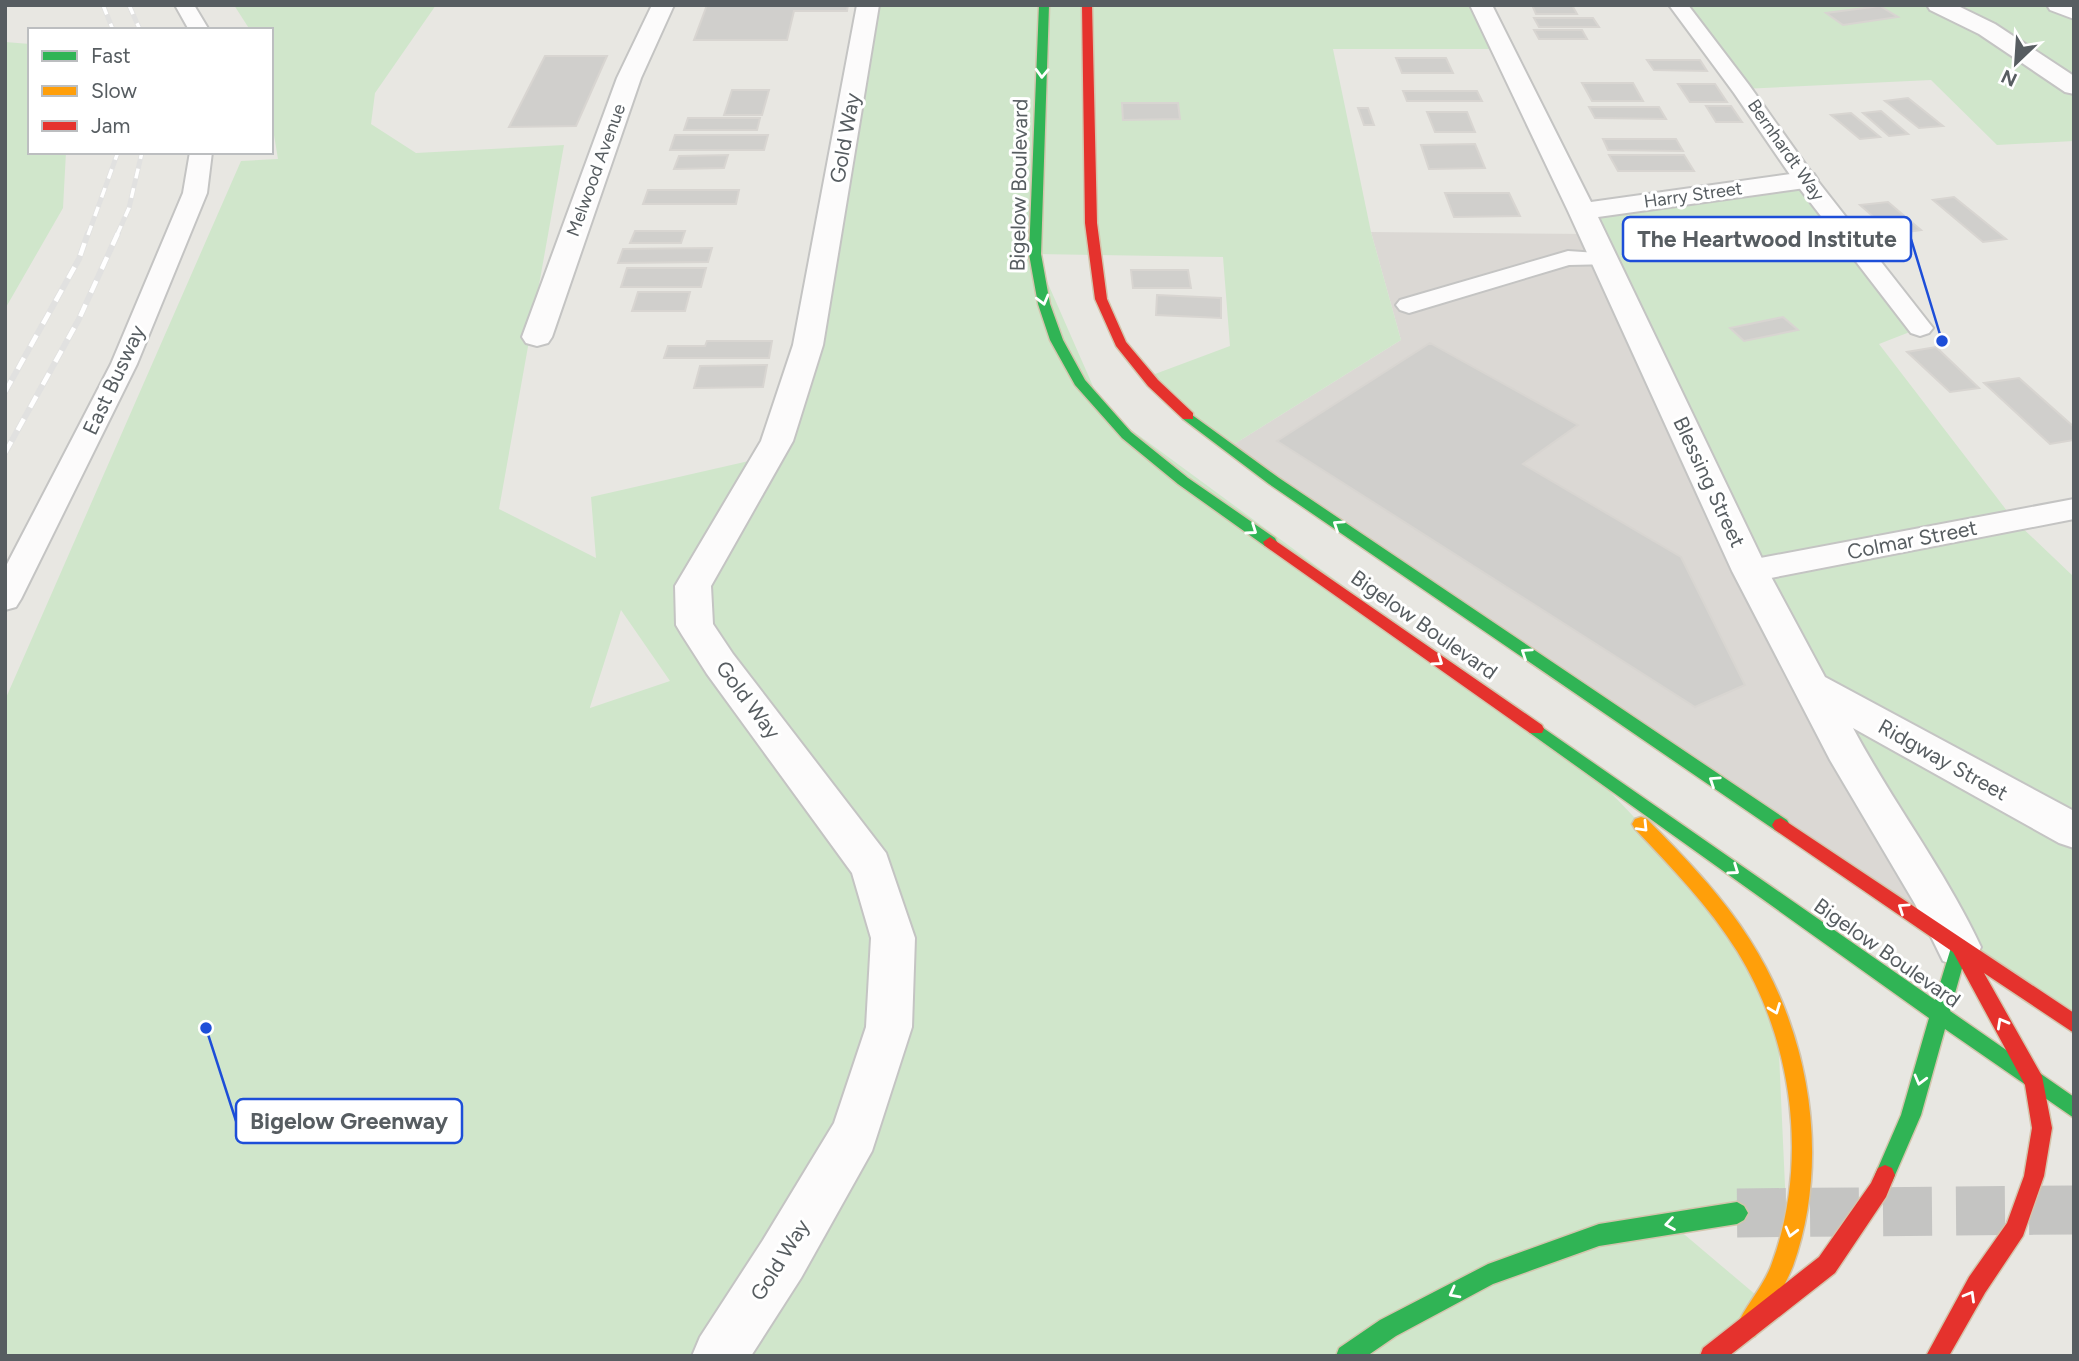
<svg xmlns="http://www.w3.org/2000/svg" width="2079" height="1361" viewBox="0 0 2079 1361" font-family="Figtree,sans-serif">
	<rect width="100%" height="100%" fill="#e8e7e2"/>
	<path fill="#dbd8d4" d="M 1371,232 L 1592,234 L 1959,947 L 1228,448 L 1401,340 Z"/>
	<path fill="#d0e6cb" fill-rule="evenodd" d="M 234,5 L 436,5 L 375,93 L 371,124 L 416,153 L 564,145 L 499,509 L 596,558 L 591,497 L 762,458 L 777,441 L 868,5 L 1481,5 L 1504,49 L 1333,49 L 1371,232 L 1401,340 L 1228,448 L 1147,377 L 1230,346 L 1223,257 L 1035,254 L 1103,409 L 1579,759 L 1686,872 L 1777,1010 L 1787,1230 L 1762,1210 L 1672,1224 L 1769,1306 L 1701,1356 L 5,1356 L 5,700 L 241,161 L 278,159 L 271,117 L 271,30 L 250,30 ZM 621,610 L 670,681 L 590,708 L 590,707 Z
		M 1678,5 L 2058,5 L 2074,12 L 2074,141 L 1997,145 L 1931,80 L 1742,89 Z
		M 5,42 L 30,44 L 30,152 L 66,152 L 63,208 L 5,309 Z
		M 1805,180 L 1920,328 L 1879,344 L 2014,520 L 2074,577 L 2074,1024 L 1959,947 L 1582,211 Z"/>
	<path fill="#d0cfcc" stroke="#d8d5d1" stroke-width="2" d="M 707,5 L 848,5 L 847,11 L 794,11 L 787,40 L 694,40 Z
		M 1532,5 L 1572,5 L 1577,14 L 1536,14 Z
		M 1880,6 L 1898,17 L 1843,25 L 1826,13 Z
		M 1534,18 L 1593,18 L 1599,27 L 1539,27 Z
		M 1534,30 L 1582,30 L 1587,39 L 1539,39 Z
		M 545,56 L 607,56 L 576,126 L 509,127 Z
		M 1396,58 L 1446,58 L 1453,73 L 1402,73 Z
		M 1647,60 L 1700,60 L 1707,71 L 1654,70 Z
		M 1582,83 L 1633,83 L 1643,101 L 1592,101 Z
		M 1678,84 L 1715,84 L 1727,102 L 1690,102 Z
		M 732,90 L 769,90 L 762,115 L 724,115 Z
		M 1403,91 L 1477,91 L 1482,101 L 1407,101 Z
		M 1908,98 L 1943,126 L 1919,128 L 1885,101 Z
		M 1122,103 L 1178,103 L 1180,119 L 1123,120 Z
		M 1706,106 L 1731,106 L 1742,122 L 1716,122 Z
		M 1589,107 L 1659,107 L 1666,119 L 1595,118 Z
		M 1358,108 L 1368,108 L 1374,125 L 1364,125 Z
		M 1881,111 L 1908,134 L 1889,136 L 1863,113 Z
		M 1427,112 L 1467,112 L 1475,132 L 1435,132 Z
		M 1851,113 L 1880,137 L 1860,139 L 1831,115 Z
		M 688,118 L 760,118 L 757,130 L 684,130 Z
		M 675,135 L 768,135 L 764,150 L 670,150 Z
		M 1603,139 L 1676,139 L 1683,151 L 1608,150 Z
		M 1475,144 L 1485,168 L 1429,169 L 1421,145 Z
		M 728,155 L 724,168 L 674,169 L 679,156 Z
		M 1609,155 L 1684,155 L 1694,171 L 1618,171 Z
		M 648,190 L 739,190 L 736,204 L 643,204 Z
		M 1445,193 L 1509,193 L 1520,216 L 1454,217 Z
		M 1954,197 L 2006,239 L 1983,242 L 1933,200 Z
		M 1888,202 L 1921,230 L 1893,234 L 1860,205 Z
		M 635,231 L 685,231 L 681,243 L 630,243 Z
		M 712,248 L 708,262 L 618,263 L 623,249 Z
		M 627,268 L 706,268 L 701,287 L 621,287 Z
		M 1131,270 L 1188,270 L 1191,288 L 1133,288 Z
		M 638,292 L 690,292 L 685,311 L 632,311 Z
		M 1157,295 L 1221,298 L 1221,318 L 1156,315 Z
		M 1783,317 L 1798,330 L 1744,341 L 1730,328 Z
		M 707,341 L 772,341 L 769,358 L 664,358 L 668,346 L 705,346 Z
		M 1430,343 L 1578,425 L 1523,464 L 1681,557 L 1745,685 L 1695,707 L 1277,441 Z
		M 1936,347 L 1979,388 L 1950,392 L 1907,352 Z
		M 767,365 L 763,387 L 694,388 L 700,366 Z
		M 2019,378 L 2074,427 L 2074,440 L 2050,444 L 1984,383 Z"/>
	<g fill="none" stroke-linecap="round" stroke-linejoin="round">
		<path stroke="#c4c4c2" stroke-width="49" stroke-dasharray="49 24" stroke-linecap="butt" d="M 1737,1213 L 2074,1210"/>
		<g stroke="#c4c4c3" stroke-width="4">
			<path id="lane" d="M 175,5 L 194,5 L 209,30 L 189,30 Z
				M 1669,5 L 1688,5 L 1749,85 L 1813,175 L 1929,323 L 1933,328 L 1929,333 L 1920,336 L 1911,333 L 1797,185 L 1734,93 Z
				M 190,152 L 212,152 L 207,193 L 137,364 L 21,599 L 16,607 L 5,610 L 5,568 L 111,364 L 183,193 Z
				M 1568,251 L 1613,254 L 1616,259 L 1613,264 L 1569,265 L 1409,313 L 1400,310 L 1396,305 L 1400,300 Z
				M 2074,499 L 2074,519 L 1750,582 L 1739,579 L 1735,571 L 1739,563 L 1750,560 Z"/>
		</g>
		<g stroke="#c4c4c3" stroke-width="4">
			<path id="street" d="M 652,5 L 674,5 L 641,78 L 552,337 L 548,343 L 537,346 L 526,343 L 522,337 L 617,78 Z
				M 857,5 L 879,5 L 823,345 L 793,441 L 711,586 L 713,624 L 733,654 L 886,853 L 915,938 L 912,1027 L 872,1151 L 801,1278 L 751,1356 L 692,1356 L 700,1337 L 763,1240 L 834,1123 L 866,1027 L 871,938 L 852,873 L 707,674 L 682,635 L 676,625 L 675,586 L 761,441 L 793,345 Z
				M 1470,5 L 1492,5 L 1591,202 L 1805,172 L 1814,174 L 1818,180 L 1814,186 L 1805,188 L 1598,217 L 1768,571 L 1825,677 L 2074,811 L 2074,848 L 2059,843 L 1853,728 C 1893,803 1945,870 1981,947 L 1975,961 L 1959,967 L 1943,961 L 1915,904 L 1830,760 L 1732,571 L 1568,211 Z
				M 1927,5 L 1956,5 L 1995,24 L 2074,76 L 2074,94 L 2065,92 L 1979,34 L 1930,10 Z
				M 2047,5 L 2074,5 L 2074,19 L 2050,10 Z"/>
		</g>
		<g stroke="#d3c5ad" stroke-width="3">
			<path id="fast" d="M 1039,5 L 1049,5 L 1041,254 L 1050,304 L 1063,340 L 1085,380 L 1131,432 L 1188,478 L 1275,538 L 1277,542 L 1275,546 L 1265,546 L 1178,484 L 1122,438 L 1075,385 L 1050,340 L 1038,304 L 1029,254 Z
				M 1188,412 L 1279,478 L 1787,820 L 1790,825 L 1787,830 L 1781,832 L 1775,830 L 1269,484 L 1183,419 L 1183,413 Z
				M 1536,723 L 1935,1000 L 1953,941 L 1959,939 L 1965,941 L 1968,947 L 1950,1011 L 2074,1097 L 2074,1118 L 1945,1029 L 1921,1115 L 1892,1182 L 1885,1185 L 1878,1182 L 1875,1175 L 1901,1115 L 1929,1018 L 1530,733 L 1528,729 L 1530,725 Z
				M 1737,1202 L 1744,1206 L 1748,1213 L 1744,1220 L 1737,1224 L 1599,1246 L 1493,1284 L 1396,1336 L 1367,1356 L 1336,1356 L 1339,1348 L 1380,1320 L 1488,1264 L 1599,1224 Z"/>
		</g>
		<g stroke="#d3c5ad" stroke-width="3">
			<path id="slow" d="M 1641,817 L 1647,819 C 1684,857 1722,895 1750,940 C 1810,1034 1831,1159 1793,1266 C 1783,1291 1768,1313 1755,1336 L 1747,1339 L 1739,1336 L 1736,1328 C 1745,1305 1764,1287 1772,1263 C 1809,1162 1793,1041 1737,951 C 1709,906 1671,867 1635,829 L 1632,824 L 1635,819 Z"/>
		</g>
		<g stroke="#d3c5ad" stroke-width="3">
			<path id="jam" d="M 1082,5 L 1092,5 L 1097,223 L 1107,299 L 1126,342 L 1158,380 L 1193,413 L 1193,419 L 1183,419 L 1148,386 L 1116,346 L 1095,299 L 1085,223 Z
				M 1270,537 L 1542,725 L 1544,729 L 1542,733 L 1530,733 L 1265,546 L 1263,542 Z
				M 1781,818 L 2074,1013 L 2074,1033 L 1984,973 L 2042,1076 L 2052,1128 L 2044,1176 L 2023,1236 L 1985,1293 L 1949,1356 L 1926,1356 L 1969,1277 L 2007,1223 L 2024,1176 L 2032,1128 L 2025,1085 L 1953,952 L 1775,830 L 1772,825 L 1775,820 Z
				M 1885,1165 L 1892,1168 L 1895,1175 L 1886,1197 L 1835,1273 L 1729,1356 L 1700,1356 L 1703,1348 L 1819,1257 L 1871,1183 L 1878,1168 Z"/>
		</g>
		<use href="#lane" fill="#fcfbfb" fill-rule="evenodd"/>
		<use href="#street" fill="#fcfbfb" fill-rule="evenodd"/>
		<use href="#fast" fill="#30b455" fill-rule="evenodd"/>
		<use href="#slow" fill="#ff9f0a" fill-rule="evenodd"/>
		<use href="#jam" fill="#e5322d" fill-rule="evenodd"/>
		<g stroke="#e1e1e0" stroke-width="5">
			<path id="rail-far1" d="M 103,5 L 113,30
				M 129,5 L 140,30
				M 88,235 L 118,152
				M 117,235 L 129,208 L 142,152"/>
		</g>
		<g stroke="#e1e1e0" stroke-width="6">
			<path id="rail" d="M 5,392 L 79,259 L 88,233
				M 5,453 L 79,319 L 118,233"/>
		</g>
		<use href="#rail-far1" stroke="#fff" stroke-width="3.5" stroke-dasharray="10" stroke-linecap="butt"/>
		<use href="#rail" stroke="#fff" stroke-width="4.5" stroke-dasharray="13" stroke-linecap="butt"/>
	</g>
	<defs><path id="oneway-chevron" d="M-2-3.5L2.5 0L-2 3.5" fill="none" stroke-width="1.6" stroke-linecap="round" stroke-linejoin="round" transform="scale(1.75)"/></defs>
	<g stroke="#fff">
		<use href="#oneway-chevron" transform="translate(1042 73) rotate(92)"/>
		<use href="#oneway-chevron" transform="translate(1043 300) rotate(75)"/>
		<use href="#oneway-chevron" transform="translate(1338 525) rotate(-146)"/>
		<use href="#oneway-chevron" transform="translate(1252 530) rotate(35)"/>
		<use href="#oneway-chevron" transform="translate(1526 653) rotate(-146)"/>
		<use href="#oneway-chevron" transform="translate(1438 661) rotate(35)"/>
		<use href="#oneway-chevron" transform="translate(1714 781) rotate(-146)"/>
		<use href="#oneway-chevron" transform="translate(1643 827) rotate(46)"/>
		<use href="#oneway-chevron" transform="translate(1734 870) rotate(35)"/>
		<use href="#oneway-chevron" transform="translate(1903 908) rotate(-146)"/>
		<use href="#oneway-chevron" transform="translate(1775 1009) rotate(69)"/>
		<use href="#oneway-chevron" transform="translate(2002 1023) rotate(-119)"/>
		<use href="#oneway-chevron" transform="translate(1920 1080) rotate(105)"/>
		<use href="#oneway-chevron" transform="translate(1670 1224) rotate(171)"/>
		<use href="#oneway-chevron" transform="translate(1791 1232) rotate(105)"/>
		<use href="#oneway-chevron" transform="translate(1454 1293) rotate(152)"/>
		<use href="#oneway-chevron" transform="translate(1970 1296) rotate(-60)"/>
	</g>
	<g text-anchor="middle" stroke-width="6" stroke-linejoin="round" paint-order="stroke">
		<g font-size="18" fill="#575d61" stroke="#fff">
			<text transform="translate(1786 150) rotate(55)" y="6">Bernhardt Way</text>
			<text transform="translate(596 170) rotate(-70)" y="6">Melwood Avenue</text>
			<text transform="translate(1693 195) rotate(-8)" y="6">Harry Street</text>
		</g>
		<g font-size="21" fill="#575d61" stroke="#fff">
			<text transform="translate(845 138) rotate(-80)" y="7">Gold Way</text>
			<text transform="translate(1019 185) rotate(-89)" y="7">Bigelow Boulevard</text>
			<text transform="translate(114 380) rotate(-65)" y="7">East Busway</text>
			<text transform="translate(1709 482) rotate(65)" y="7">Blessing Street</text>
			<text transform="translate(1912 540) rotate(-11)" y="7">Colmar Street</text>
			<text transform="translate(1424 625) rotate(35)" y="7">Bigelow Boulevard</text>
			<text transform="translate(748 700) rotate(53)" y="7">Gold Way</text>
			<text transform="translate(1943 760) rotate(29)" y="7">Ridgway Street</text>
			<text transform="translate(1887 953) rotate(35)" y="7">Bigelow Boulevard</text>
			<text transform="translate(780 1260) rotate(-58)" y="7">Gold Way</text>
		</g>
	</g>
	<path fill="none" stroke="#1d4ed8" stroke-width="2.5" d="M1942 341L1911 239M206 1028L236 1121"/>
	<g fill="#1d4ed8" stroke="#fff" stroke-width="2.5">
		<circle cx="1942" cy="341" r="7"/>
		<circle cx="206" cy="1028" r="7"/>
	</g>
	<g fill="#fff" stroke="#1d4ed8" stroke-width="2.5">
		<rect x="1623" y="217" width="288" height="44" rx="7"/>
		<rect x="236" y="1099" width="226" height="44" rx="7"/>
	</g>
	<g font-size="23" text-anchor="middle" font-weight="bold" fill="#575d61">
		<text x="1767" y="247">The Heartwood Institute</text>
		<text x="349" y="1129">Bigelow Greenway</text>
	</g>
	<rect width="2079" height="1361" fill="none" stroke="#575d61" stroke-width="14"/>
	<rect x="28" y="28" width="245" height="126" fill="#ffffff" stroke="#bcbec0" stroke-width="2"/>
	<rect x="42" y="51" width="35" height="10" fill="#30b455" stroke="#bcbec0" stroke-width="2"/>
	<text x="91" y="63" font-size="21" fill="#575d61">Fast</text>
	<rect x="42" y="86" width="35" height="10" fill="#ff9f0a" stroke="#bcbec0" stroke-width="2"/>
	<text x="91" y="98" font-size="21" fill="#575d61">Slow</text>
	<rect x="42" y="121" width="35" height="10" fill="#e5322d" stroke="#bcbec0" stroke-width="2"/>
	<text x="91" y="133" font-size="21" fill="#575d61">Jam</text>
	<g transform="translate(2016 63) rotate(205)" stroke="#ffffff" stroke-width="5" paint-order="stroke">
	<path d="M0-5L12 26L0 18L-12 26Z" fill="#575d61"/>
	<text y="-10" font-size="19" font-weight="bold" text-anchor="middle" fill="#575d61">N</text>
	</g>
</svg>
